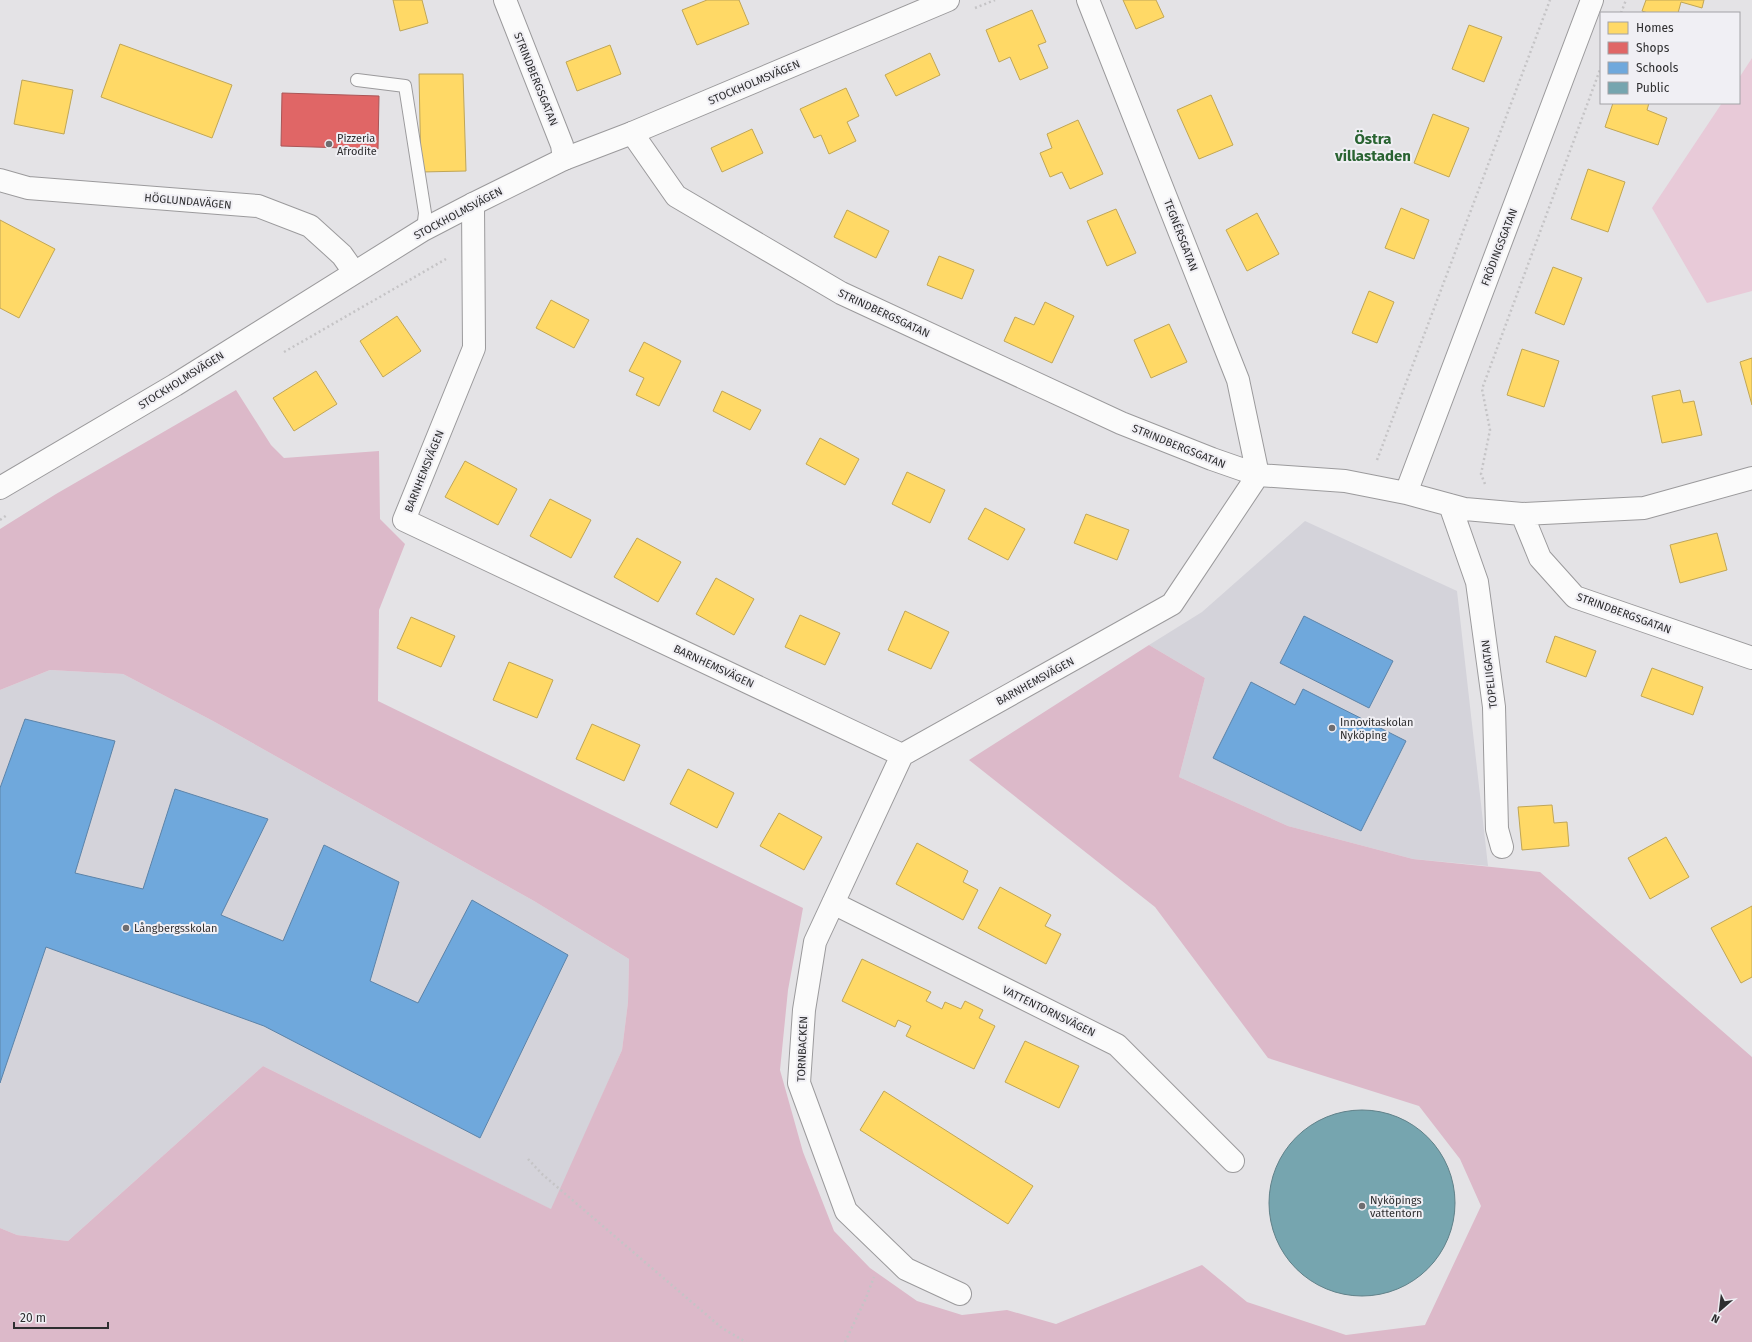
<svg xmlns="http://www.w3.org/2000/svg" width="1752" height="1342" viewBox="0 0 1752 1342" font-family="'Fira Sans',sans-serif">
	<rect width="100%" height="100%" fill="#e4e3e6"/>
	<path fill="#d4d3da" d="M 1305,521 L 1457,591 L 1488,866 L 1413,859 L 1288,826 L 1179,777 L 1205,678 L 1149,645 L 1202,612 Z
		M 50,670 L 123,674 L 213,721 L 534,901 L 629,959 L 628,1002 L 622,1050 L 552,1210 L 263,1066 L 68,1241 L 17,1235 L 0,1228 L 0,690 Z"/>
	<path fill="#e8cad8" d="M 1752,58 L 1752,291 L 1707,303 L 1652,208 L 1722,103 L 1739,103 L 1739,78 Z"/>
	<path fill="#dcb9c9" d="M 236,390 L 271,445 L 284,458 L 379,451 L 380,519 L 405,544 L 379,610 L 378,701 L 803,908 L 788,990 L 780,1070 L 803,1152 L 834,1231 L 870,1268 L 917,1301 L 962,1315 L 1007,1310 L 1056,1324 L 1202,1265 L 1247,1302 L 1346,1335 L 1425,1325 L 1481,1206 L 1460,1159 L 1419,1106 L 1268,1058 L 1155,907 L 969,760 L 1149,645 L 1205,678 L 1179,777 L 1288,826 L 1413,859 L 1540,872 L 1752,1057 L 1752,1342 L 0,1342 L 0,1228 L 17,1235 L 68,1241 L 263,1066 L 551,1209 L 622,1050 L 628,1002 L 629,959 L 534,901 L 213,721 L 123,674 L 50,670 L 0,690 L 0,529 L 56,494 Z"/>
	<path fill="#ffd966" stroke="#c0a656" d="M 393,0 L 422,0 L 428,23 L 400,31 Z
		M 707,0 L 739,0 L 749,24 L 697,45 L 682,10 Z
		M 1123,0 L 1156,0 L 1164,17 L 1136,29 Z
		M 1646,0 L 1704,0 L 1702,8 L 1681,2 L 1678,13 L 1648,13 L 1642,11 Z
		M 1032,10 L 1046,42 L 1038,45 L 1048,68 L 1020,80 L 1010,57 L 999,62 L 986,30 Z
		M 1469,25 L 1502,37 L 1484,82 L 1452,69 Z
		M 120,44 L 232,85 L 212,138 L 101,97 Z
		M 610,45 L 621,74 L 577,91 L 566,62 Z
		M 930,53 L 940,75 L 896,96 L 885,75 Z
		M 419,74 L 463,74 L 466,171 L 421,172 Z
		M 22,80 L 73,90 L 64,134 L 14,124 Z
		M 846,88 L 859,116 L 847,122 L 856,141 L 829,154 L 821,135 L 814,138 L 800,109 Z
		M 1211,95 L 1233,145 L 1199,159 L 1177,110 Z
		M 1613,103 L 1649,103 L 1647,110 L 1667,118 L 1658,145 L 1605,127 Z
		M 1433,114 L 1469,128 L 1449,177 L 1414,163 Z
		M 1078,120 L 1103,174 L 1070,189 L 1062,172 L 1050,177 L 1040,153 L 1052,148 L 1047,134 Z
		M 752,129 L 763,153 L 722,172 L 711,148 Z
		M 1588,169 L 1625,182 L 1608,232 L 1571,219 Z
		M 1401,208 L 1429,220 L 1414,259 L 1385,248 Z
		M 1116,209 L 1136,253 L 1107,266 L 1087,221 Z
		M 847,210 L 889,231 L 876,258 L 834,237 Z
		M 1257,213 L 1279,254 L 1247,271 L 1226,230 Z
		M 0,220 L 55,249 L 19,318 L 0,308 Z
		M 939,256 L 974,270 L 962,299 L 927,285 Z
		M 1553,267 L 1582,278 L 1564,325 L 1535,313 Z
		M 1369,291 L 1394,302 L 1377,343 L 1352,333 Z
		M 551,300 L 589,320 L 574,348 L 536,328 Z
		M 1045,302 L 1074,316 L 1052,363 L 1004,341 L 1015,317 L 1034,325 Z
		M 397,316 L 421,351 L 383,377 L 360,341 Z
		M 1169,324 L 1187,362 L 1151,378 L 1134,340 Z
		M 644,342 L 681,361 L 659,406 L 636,395 L 644,378 L 629,371 Z
		M 1522,349 L 1559,361 L 1544,407 L 1507,395 Z
		M 1752,358 L 1752,405 L 1740,362 Z
		M 316,371 L 337,404 L 294,431 L 273,398 Z
		M 1680,390 L 1683,403 L 1694,401 L 1702,435 L 1662,443 L 1652,396 Z
		M 722,391 L 761,410 L 750,430 L 713,411 Z
		M 820,438 L 859,459 L 845,485 L 806,464 Z
		M 465,461 L 517,489 L 498,525 L 445,497 Z
		M 907,472 L 945,490 L 930,523 L 892,504 Z
		M 550,499 L 591,520 L 571,558 L 530,536 Z
		M 985,508 L 1025,529 L 1008,560 L 968,539 Z
		M 1086,514 L 1129,530 L 1117,560 L 1074,543 Z
		M 1717,533 L 1727,570 L 1680,583 L 1670,545 Z
		M 637,538 L 681,562 L 658,602 L 614,577 Z
		M 716,578 L 754,599 L 734,635 L 696,614 Z
		M 905,611 L 949,632 L 931,669 L 888,650 Z
		M 800,615 L 840,633 L 825,665 L 785,647 Z
		M 411,617 L 455,636 L 441,667 L 397,648 Z
		M 1555,636 L 1596,651 L 1586,677 L 1546,662 Z
		M 509,662 L 553,680 L 537,718 L 493,700 Z
		M 1652,668 L 1703,687 L 1693,715 L 1641,696 Z
		M 592,724 L 640,745 L 624,781 L 576,759 Z
		M 688,769 L 734,793 L 717,828 L 670,804 Z
		M 1552,805 L 1554,823 L 1567,822 L 1569,846 L 1522,850 L 1518,807 Z
		M 779,813 L 822,837 L 804,870 L 760,846 Z
		M 1666,837 L 1689,877 L 1650,899 L 1628,858 Z
		M 917,843 L 968,871 L 963,882 L 978,890 L 963,920 L 896,884 Z
		M 1000,887 L 1051,915 L 1045,926 L 1061,934 L 1046,964 L 978,928 Z
		M 1752,906 L 1752,977 L 1741,983 L 1711,928 Z
		M 862,959 L 931,992 L 926,1001 L 942,1009 L 945,1002 L 961,1009 L 965,1001 L 983,1010 L 979,1018 L 995,1026 L 974,1069 L 906,1036 L 911,1026 L 898,1020 L 895,1027 L 842,1001 Z
		M 1025,1041 L 1079,1066 L 1059,1108 L 1005,1082 Z
		M 884,1091 L 1033,1186 L 1008,1224 L 860,1130 Z"/>
	<path fill="#e06666" stroke="#ab5556" d="M 282,93 L 379,96 L 378,149 L 281,146 Z"/>
	<path fill="#6fa8dc" stroke="#5c83a8" d="M 1304,616 L 1393,661 L 1369,708 L 1280,663 Z
		M 1251,682 L 1295,705 L 1303,689 L 1406,741 L 1361,831 L 1213,758 Z
		M 25,719 L 115,741 L 75,873 L 143,889 L 175,789 L 268,819 L 221,915 L 283,941 L 324,845 L 399,882 L 370,981 L 418,1003 L 472,900 L 568,955 L 480,1138 L 264,1026 L 46,947 L 0,1083 L 0,788 Z"/>
	<path fill="#76a5af" stroke="#608189" d="M1269 1203a93 93 0 1 1 186 0a93 93 0 1 1-186 0Z"/>
	<g fill="none" stroke-linecap="round" stroke-linejoin="round">
		<g stroke="#9b9a9c" stroke-width="14">
			<path id="service" d="M 357,80 L 405,86 L 425,213 L 423,230"/>
		</g>
		<g stroke="#9b9a9c" stroke-width="24">
			<path id="minor" d="M 505,0 L 562,145 L 564,159
				M 632,133 L 676,196 L 841,293 L 1121,423 L 1212,459 L 1258,475 L 1345,481 L 1406,493 L 1465,509 L 1522,514 L 1644,508 L 1752,478
				M 0,180 L 28,188 L 258,206 L 310,226 L 342,255 L 354,272
				M 473,204 L 474,348 L 404,520 L 902,755 L 1172,604 L 1258,475 L 1238,380 L 1088,0
				M 1406,493 L 1592,0
				M 1450,505 L 1477,582 L 1494,707 L 1497,829 L 1502,847
				M 1522,514 L 1540,558 L 1575,597 L 1752,658
				M 902,755 L 815,942 L 804,1010 L 799,1083 L 846,1211 L 906,1269 L 960,1294
				M 833,903 L 1117,1045 L 1233,1161"/>
		</g>
		<g stroke="#9b9a9c" stroke-width="24">
			<path id="tertiary" d="M 0,488 L 175,385 L 423,230 L 473,204 L 564,159 L 632,133 L 948,0"/>
		</g>
		<path stroke="#c5c4c6" stroke-width="2.5" stroke-dasharray="2 3" stroke-linecap="butt" d="M 975,8 L 995,0
			M 1621,13 L 1626,0
			M 284,352 L 446,259
			M 1377,460 L 1550,0
			M 1485,484 L 1481,474 L 1490,430 L 1482,389 L 1601,67
			M 0,520 L 7,515
			M 528,1159 L 542,1174 L 722,1328 L 746,1342
			M 845,1342 L 866,1298 L 874,1277"/>
		<use href="#service" stroke="#fbfbfb" stroke-width="12"/>
		<use href="#minor" stroke="#fbfbfb" stroke-width="22"/>
		<use href="#tertiary" stroke="#fbfbfb" stroke-width="22"/>
	</g>
	<g fill="#6e6d70" stroke="#f0eff4" stroke-width="1.5">
		<circle cx="329" cy="144" r="4"/>
		<circle cx="1332" cy="728" r="4"/>
		<circle cx="126" cy="928" r="4"/>
		<circle cx="1362" cy="1206" r="4"/>
	</g>
	<g text-anchor="middle" stroke-width="4" stroke-linejoin="round" paint-order="stroke">
		<g font-size="11" fill="#2e2e30" stroke="#f0eff4">
			<text transform="translate(536 79) rotate(68)" y="4">STRINDBERGSGATAN</text>
			<text transform="translate(754 82) rotate(-23)" y="4">STOCKHOLMSVÄGEN</text>
			<text transform="translate(188 201) rotate(5)" y="4">HÖGLUNDAVÄGEN</text>
			<text transform="translate(458 213) rotate(-28)" y="4">STOCKHOLMSVÄGEN</text>
			<text transform="translate(1181 235) rotate(69)" y="4">TEGNÉRSGATAN</text>
			<text transform="translate(1499 247) rotate(-69)" y="4">FRÖDINGSGATAN</text>
			<text transform="translate(884 313) rotate(25)" y="4">STRINDBERGSGATAN</text>
			<text transform="translate(181 380) rotate(-32)" y="4">STOCKHOLMSVÄGEN</text>
			<text transform="translate(1179 446) rotate(22)" y="4">STRINDBERGSGATAN</text>
			<text transform="translate(424 471) rotate(-68)" y="4">BARNHEMSVÄGEN</text>
			<text transform="translate(1624 613) rotate(20)" y="4">STRINDBERGSGATAN</text>
			<text transform="translate(714 666) rotate(25)" y="4">BARNHEMSVÄGEN</text>
			<text transform="translate(1489 674) rotate(-97)" y="4">TOPELIIGATAN</text>
			<text transform="translate(1035 681) rotate(-29)" y="4">BARNHEMSVÄGEN</text>
			<text transform="translate(1049 1011) rotate(26)" y="4">VATTENTORNSVÄGEN</text>
			<text transform="translate(802 1049) rotate(-88)" y="4">TORNBACKEN</text>
		</g>
		<g font-size="11" fill="#2e2e30" stroke="#f0eff4" text-anchor="start">
			<text x="337" y="142">Pizzeria<tspan x="337" dy="13">Afrodite</tspan></text>
			<text x="1340" y="726">Innovitaskolan<tspan x="1340" dy="13">Nyköping</tspan></text>
			<text x="134" y="932">Långbergsskolan</text>
			<text x="1370" y="1204">Nyköpings<tspan x="1370" dy="13">vattentorn</tspan></text>
		</g>
		<g font-size="15" font-weight="bold" fill="#296331" stroke="#f0eff4">
			<text x="1373" y="144">Östra<tspan x="1373" dy="17">villastaden</tspan></text>
		</g>
	</g>
	<rect x="1600" y="12" width="140" height="92" fill="#f0eff4" stroke="#a2a2a6"/>
	<rect x="1608" y="22" width="20" height="12" fill="#ffd966" stroke="#a2a2a6"/>
	<text x="1636" y="32" font-size="12" fill="#2e2e30">Homes</text>
	<rect x="1608" y="42" width="20" height="12" fill="#e06666" stroke="#a2a2a6"/>
	<text x="1636" y="52" font-size="12" fill="#2e2e30">Shops</text>
	<rect x="1608" y="62" width="20" height="12" fill="#6fa8dc" stroke="#a2a2a6"/>
	<text x="1636" y="72" font-size="12" fill="#2e2e30">Schools</text>
	<rect x="1608" y="82" width="20" height="12" fill="#76a5af" stroke="#a2a2a6"/>
	<text x="1636" y="92" font-size="12" fill="#2e2e30">Public</text>
	<g transform="translate(1720 1310) rotate(208)" stroke="#f0eff4" stroke-width="3" paint-order="stroke">
	<path d="M0-3L7 15L0 10L-7 15Z" fill="#2e2e30"/>
	<text y="-6" font-size="11" font-weight="bold" text-anchor="middle" fill="#2e2e30">N</text>
	</g>
	<path d="M14 1322v6h94v-6" fill="none" stroke="#2e2e30" stroke-width="2"/>
	<text x="20" y="1322" font-size="12" fill="#2e2e30" stroke="#f0eff4" stroke-width="3" paint-order="stroke">20 m</text>
</svg>
